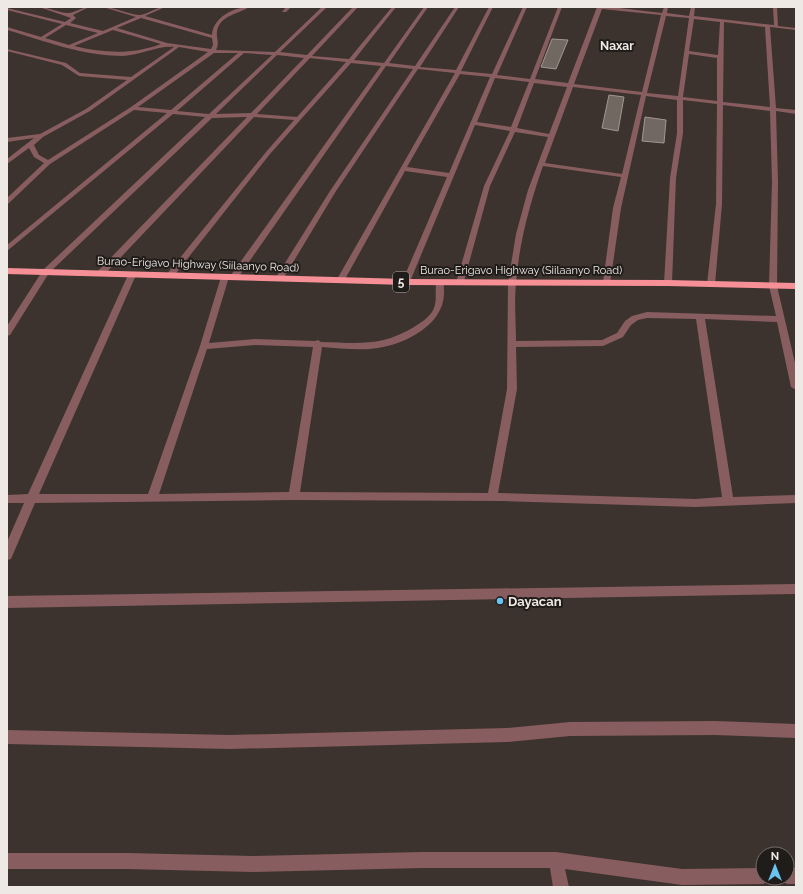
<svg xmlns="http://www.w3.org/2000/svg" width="803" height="894" viewBox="0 0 803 894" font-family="Raleway,sans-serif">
	<rect width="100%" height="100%" fill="#3c332e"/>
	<path fill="#726862" stroke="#a29791" d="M 552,39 L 568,40 L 556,69 L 541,67 Z
		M 609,95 L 624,97 L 618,131 L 602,128 Z
		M 645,117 L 666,120 L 664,143 L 642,141 Z"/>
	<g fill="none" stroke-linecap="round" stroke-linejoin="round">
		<path fill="#885d5f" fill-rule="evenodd" d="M 39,7 C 49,7 58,13 68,13 C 75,13 82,7 89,7 L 73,15 L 76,18 L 70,23 L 103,31 L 136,17 L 103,7 C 114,7 133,16 141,15 C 150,13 156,7 165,7 L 145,16 L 212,35 C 213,18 233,7 249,7 C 239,14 220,15 217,31 C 216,38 220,43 216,50 L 275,52 L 322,7 L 327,7 L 280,52 L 307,55 L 353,7 L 358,7 L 312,56 L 349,59 L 392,7 L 396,7 L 354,60 L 384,63 L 424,7 L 428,7 L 389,63 L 415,66 L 455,7 L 459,7 L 420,67 L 456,70 L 489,7 L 493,7 L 461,71 L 492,74 L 523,7 L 527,7 L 497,75 L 530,79 L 558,7 L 562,7 L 535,79 L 568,83 L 597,7 L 611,7 L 662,13 L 664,7 L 668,7 L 667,13 L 689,16 L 691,7 L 695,7 L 694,16 L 774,25 L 773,7 L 777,7 L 778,26 L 796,28 L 796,30 L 770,27 L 776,108 L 796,110 L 796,114 L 776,111 L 778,182 L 777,286 L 796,367 L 796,390 L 791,387 L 777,322 L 705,319 L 733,497 L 796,495 L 796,503 L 695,507 L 503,501 L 294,500 L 35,503 L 11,559 L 7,560 L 7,542 L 24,503 L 7,503 L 7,495 L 28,494 L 128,275 L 132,273 L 136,275 L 39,494 L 148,494 L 200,346 L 221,277 L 225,275 L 229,277 L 209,343 L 255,339 L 315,341 L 318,340 L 321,342 C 358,343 381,347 414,327 C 422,322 431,316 434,308 C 437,300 435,291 436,283 L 440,281 L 443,281 C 444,285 444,289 444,293 C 444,325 405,344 378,348 C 360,351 340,348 322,347 L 300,492 L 488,493 L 507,389 L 508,283 L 516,234 L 528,190 L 548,137 L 515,132 L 490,186 L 463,285 L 460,285 L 456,283 L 484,186 L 510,131 L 475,125 L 409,284 L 406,284 L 402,282 L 447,177 L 405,171 L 344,281 L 343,283 L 337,283 L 336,281 L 455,73 L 418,69 L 336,191 L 283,279 L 282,281 L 276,281 L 275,279 L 330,191 L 413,69 L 386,66 L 237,279 L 231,279 L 231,275 L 381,66 L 351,63 L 270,154 L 173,277 L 170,277 L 166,275 L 266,152 L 294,120 L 254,117 L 103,276 L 97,276 L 97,272 L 247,117 L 212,118 L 49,273 L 10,335 L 7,336 L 7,326 L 43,270 L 205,117 L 173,114 L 7,251 L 7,245 L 167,113 L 134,110 L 50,164 L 9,203 L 7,204 L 7,198 L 44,163 L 34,157 L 29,148 L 7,164 L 7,159 L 34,138 L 7,142 L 7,138 L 40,134 L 86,109 L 127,80 L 79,76 L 62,65 L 7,51 L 7,49 L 66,63 L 80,73 L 131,77 L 174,47 C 160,45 140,55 123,56 C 83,56 45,41 7,30 L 7,27 L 41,37 L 62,24 L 7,10 L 7,8 L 65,22 L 71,18 ZM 602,9 L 661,15 L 642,92 L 574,84 ZM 666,16 L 689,18 L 678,96 L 647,93 ZM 141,18 L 212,38 L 213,45 L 211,49 L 167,43 L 117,28 ZM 694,19 L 720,22 L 718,55 L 689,51 ZM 724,22 L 765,27 L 770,107 L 723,102 ZM 66,25 L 98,33 L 69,45 L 45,38 ZM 113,30 L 161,44 C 132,55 104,53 74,46 ZM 179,47 L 208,52 L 131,107 L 48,160 L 39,155 L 34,145 L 43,137 L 90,111 ZM 214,53 L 238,53 L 171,110 L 138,107 ZM 244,53 L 272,55 L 209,114 L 177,111 ZM 689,54 L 717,58 L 717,101 L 683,97 ZM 277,55 L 304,58 L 251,113 L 216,114 ZM 310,58 L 346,62 L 297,117 L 257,114 ZM 460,74 L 490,77 L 449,173 L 407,167 ZM 495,78 L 529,82 L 511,127 L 477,122 ZM 534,83 L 567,87 L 549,134 L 517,128 ZM 573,87 L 641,95 L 622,174 L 545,163 ZM 646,96 L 677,100 L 677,133 L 670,178 L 664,283 L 668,285 L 672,283 L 676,178 L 683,133 L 683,100 L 717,104 L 716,204 L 707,284 L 711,286 L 715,284 L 722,204 L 723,105 L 770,111 L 772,182 L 769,286 L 776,316 L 647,312 L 632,316 L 625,321 L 617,333 L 602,340 L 516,341 C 516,322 514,302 516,283 C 519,243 530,203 543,166 L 621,177 L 613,208 L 603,282 L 607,284 L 610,284 L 621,208 ZM 647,318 L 696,319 L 722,497 L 695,499 L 498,493 L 517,389 L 516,347 L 603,346 L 623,337 L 631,325 L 638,320 ZM 255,345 L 313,347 L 289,492 L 159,494 L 207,349 Z
			M 286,7 L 291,7 L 286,12 L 282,12 Z
			M 796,584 L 796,594 L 7,608 L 7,596 Z
			M 715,721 L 796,724 L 796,738 L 715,735 L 570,736 L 507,742 L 230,749 L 7,744 L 7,730 L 230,735 L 507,728 L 570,722 Z
			M 422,852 L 556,852 L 682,869 L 763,868 L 763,878 L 770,878 L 768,881 L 763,884 L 682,885 L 565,869 L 569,887 L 553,887 L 550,868 L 422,868 L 253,872 L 127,869 L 7,869 L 7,853 L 127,853 L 253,856 Z
			M 787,868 L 796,868 L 796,884 L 787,884 L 782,881 L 780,878 L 787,878 Z"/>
		<path fill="#f79096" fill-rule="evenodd" d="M 7,268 L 406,279 L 668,280 L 796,283 L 796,289 L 668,286 L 406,285 L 7,274 Z"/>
	</g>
	<circle fill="#69c3f1" stroke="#201c19" stroke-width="1.5" cx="500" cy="601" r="4"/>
	<g text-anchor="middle" stroke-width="4" stroke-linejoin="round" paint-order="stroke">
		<g font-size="11" fill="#efe9e6" stroke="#201c19">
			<text transform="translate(198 264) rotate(2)" y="4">Burao-Erigavo Highway (Siilaanyo Road)</text>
			<text x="521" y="274">Burao-Erigavo Highway (Siilaanyo Road)</text>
		</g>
		<g font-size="12" font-weight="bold" fill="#efe9e6" stroke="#201c19">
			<text x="617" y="50">Naxar</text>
		</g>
		<rect fill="#201c19" stroke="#b1aca8" stroke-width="1" x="393" y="272" width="16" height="20" rx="3"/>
		<g font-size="12" font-weight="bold" fill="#efe9e6">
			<text x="401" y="286">5</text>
		</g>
		<g font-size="13" font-weight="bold" fill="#efe9e6" stroke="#201c19" text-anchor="start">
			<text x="508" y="606">Dayacan</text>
		</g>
	</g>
	<rect width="803" height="894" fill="none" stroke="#efe9e6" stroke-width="16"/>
	<g transform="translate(775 866)"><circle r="19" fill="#201c19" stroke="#736e6b"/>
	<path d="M0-3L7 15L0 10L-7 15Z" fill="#69c3f1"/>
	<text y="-6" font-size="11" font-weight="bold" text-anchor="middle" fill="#efe9e6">N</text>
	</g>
</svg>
